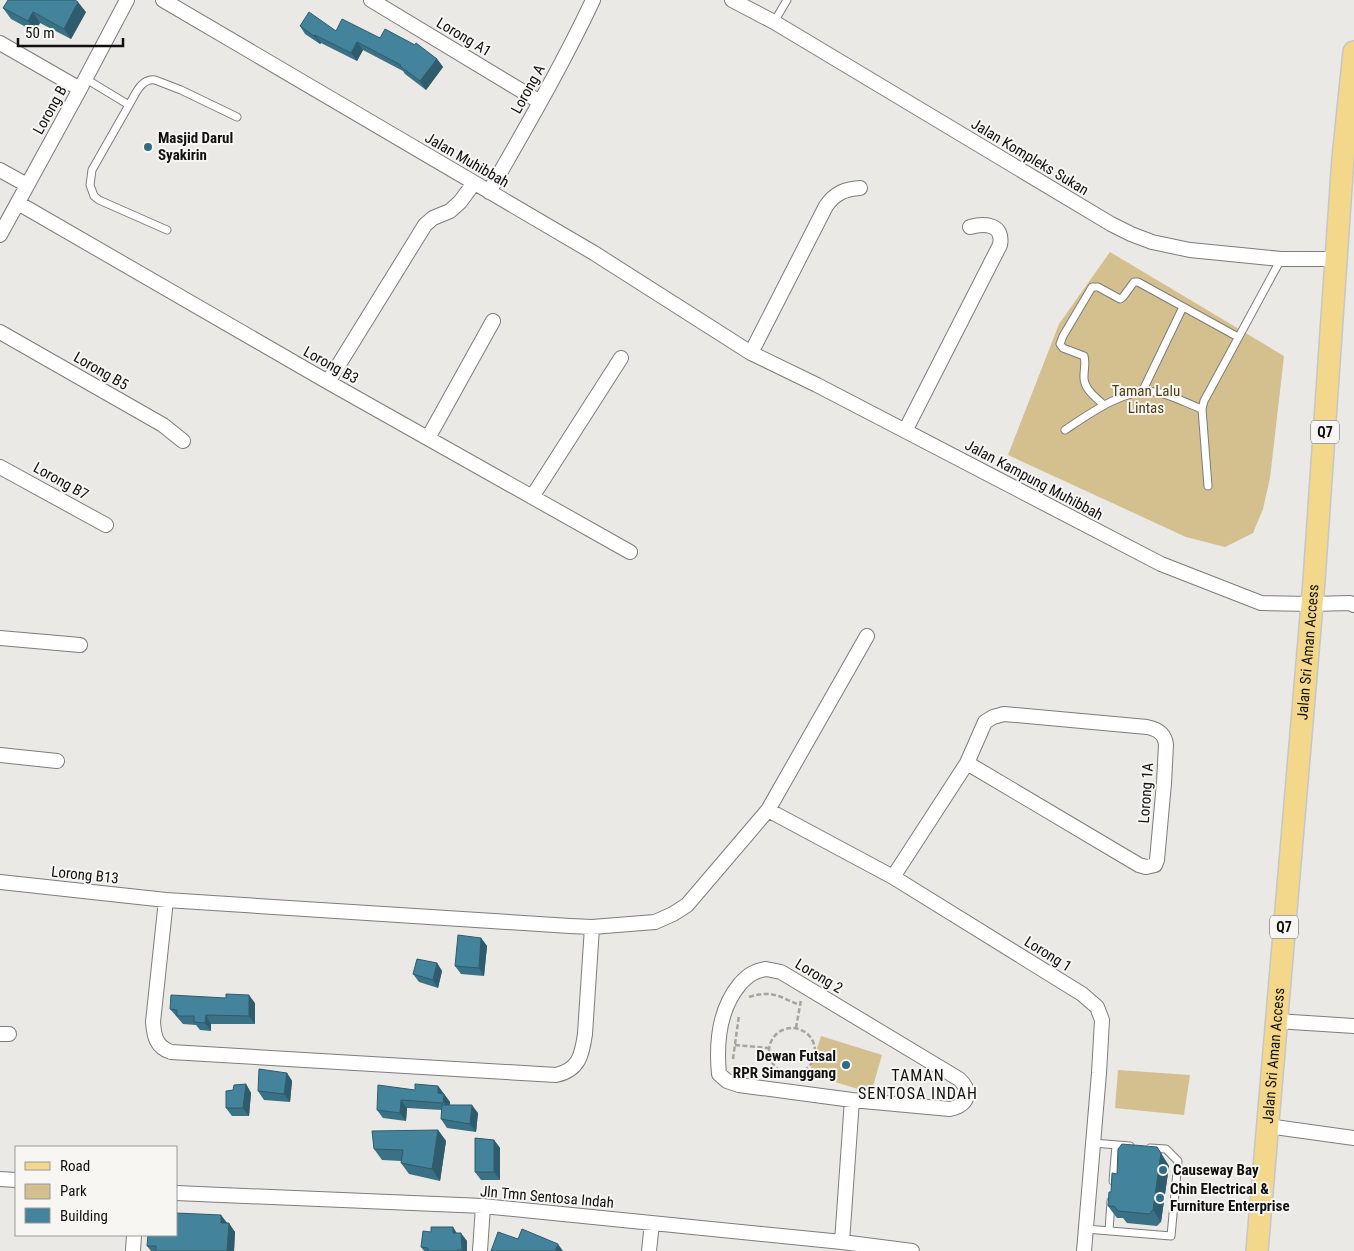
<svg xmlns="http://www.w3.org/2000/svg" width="1354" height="1251" viewBox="0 0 1354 1251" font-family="'Roboto Condensed',sans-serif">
	<rect width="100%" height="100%" fill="#eae9e6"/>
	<path fill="#d4bf8e" d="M 1110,252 L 1284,356 L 1270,478 L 1263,509 L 1253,533 L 1225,547 L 1186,537 L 1008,455 L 1059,324 Z
		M 821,1036 L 882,1055 L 871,1093 L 809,1074 Z
		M 1118,1070 L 1190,1075 L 1184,1115 L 1115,1108 Z"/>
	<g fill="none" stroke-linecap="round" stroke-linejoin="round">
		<g stroke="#7d7c7a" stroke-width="9">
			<path id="lane" d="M 774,22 L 787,0
				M 86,79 L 129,105 C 135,95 141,78 155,80 L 181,90 L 237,117
				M 129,105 L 92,170 L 90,185 L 94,196 L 99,200 L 167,230
				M 1142,392 L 1183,307
				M 1104,405 C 1095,397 1083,388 1084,376 C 1084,369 1086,362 1084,356 L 1063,348 L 1060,344 L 1063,336 L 1092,287 L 1098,287 L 1120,299 L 1123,297 L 1134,282 L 1138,282 L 1238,337
				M 1065,430 C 1089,414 1124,388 1155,392 C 1170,394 1188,404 1202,409
				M 1208,486 L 1202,409 L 1204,401 L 1281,259
				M 1093,1143 L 1130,1146
				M 1113,1181 L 1116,1145
				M 1086,1229 L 1171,1236 L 1178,1161 L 1166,1149 L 1150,1148
				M 1109,1231 L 1111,1201"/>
		</g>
		<g stroke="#7d7c7a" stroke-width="16">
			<path id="street" d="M 163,0 L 594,253 L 751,353 L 817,385 L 1161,564 L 1261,603 L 1312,604 L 1350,603 L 1354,605
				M 371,0 L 540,102
				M 732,0 L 774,22 L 1111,224 L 1131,234 L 1152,242 L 1190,250 L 1281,259 L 1337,259
				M 0,43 L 80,89
				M 0,170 L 27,185
				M 489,192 C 525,129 562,66 593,0
				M 18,203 L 328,382 L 630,552
				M 0,235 L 80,89 L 127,0
				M 0,332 L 163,425 L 183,441
				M 751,353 L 826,206 C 835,193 845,189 860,188
				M 328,382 L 425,225 L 433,218 L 450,211 L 460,202 L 474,183
				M 905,431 L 1000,245 C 1004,224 985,223 970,227
				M 428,438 L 493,321
				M 0,467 L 106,525
				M 532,497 L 621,358
				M 0,638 L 80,645
				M 0,755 L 57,761
				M 768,810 L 893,877 L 1082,994 L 1097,1007 L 1102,1020 L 1099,1073 L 1084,1251
				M 893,877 L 967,763 L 985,722 L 993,717 L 1004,714 L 1147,727 C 1157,729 1165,733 1166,745 L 1164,783 L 1157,860 L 1155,865 L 1146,867 L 1139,865 L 967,763
				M 0,882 L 166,900 L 570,926 L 592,927 L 655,922 L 673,914 L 687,905 L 768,810 L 867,636
				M 166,900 L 153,1022 C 154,1036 156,1047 171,1052 L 556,1075 C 579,1070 582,1055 585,1034 L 592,927
				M 766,969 L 781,972 L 959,1079 C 973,1092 968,1105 950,1109 L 852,1100 L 739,1085 L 727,1081 L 719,1074 C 716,1043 719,1009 740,984 C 748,975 754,971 766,969 Z
				M 1276,1021 L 1354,1026
				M 0,1034 L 9,1034
				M 1267,1126 L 1354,1138
				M 0,1179 L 16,1180
				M 176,1193 L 483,1206 L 842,1242 L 912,1251
				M 842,1242 L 852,1100
				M 133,1251 L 134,1235
				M 480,1251 L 483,1206
				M 649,1251 L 652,1223"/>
		</g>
		<g stroke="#c6c6c5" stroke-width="24">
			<g id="primary">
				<path id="s1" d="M 1257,1251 L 1314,581 L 1343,158 L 1354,52"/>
			</g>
		</g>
		<path stroke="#a4a4a1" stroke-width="2.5" stroke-dasharray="5 2.5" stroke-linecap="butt" d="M 749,997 C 771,990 779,996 799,1005
			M 796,1028 L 801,1000
			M769 1051a23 23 0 1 1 46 0a23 23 0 1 1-46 0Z
			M 735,1045 L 769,1048
			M 733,1059 L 739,1015"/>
		<use href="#lane" stroke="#fff" stroke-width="7"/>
		<use href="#street" stroke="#fff" stroke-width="14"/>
		<use href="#primary" stroke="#f3d78a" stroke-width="21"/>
	</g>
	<path fill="#3a7185" d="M 3,8 L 86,12 L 71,39 L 40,23 L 35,32 L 11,19 Z
		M 300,26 L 336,31 L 415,45 L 437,59 L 443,67 L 426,90 L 405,74 L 403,71 L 363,50 L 357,61 L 321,43 L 320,44 L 305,34 Z
		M 481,938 L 487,946 L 484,976 L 461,974 L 455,966 Z
		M 437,963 L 442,971 L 438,988 L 419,982 L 413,974 Z
		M 255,1003 L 255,1024 L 211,1024 L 211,1031 L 200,1030 L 196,1025 L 183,1024 L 170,1009 Z
		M 287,1073 L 292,1081 L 290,1102 L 264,1100 L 258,1091 Z
		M 246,1084 L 251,1093 L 249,1116 L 232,1116 L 226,1108 Z
		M 438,1086 L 450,1102 L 450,1105 L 478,1113 L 476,1132 L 447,1128 L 441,1119 L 442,1110 L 407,1108 L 406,1121 L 383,1118 L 377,1110 L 415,1090 Z
		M 438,1130 L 446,1141 L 440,1181 L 409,1174 L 401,1163 L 401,1161 L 382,1160 L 374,1149 Z
		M 494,1140 L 500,1148 L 500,1180 L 481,1180 L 475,1172 Z
		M 1157,1147 L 1169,1166 L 1161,1222 L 1157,1226 L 1127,1223 L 1123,1218 L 1117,1218 L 1108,1206 L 1111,1192 Z
		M 227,1223 L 235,1232 L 234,1251 L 151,1251 L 147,1246 Z
		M 457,1233 L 467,1241 L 467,1251 L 424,1251 L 421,1247 Z"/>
	<path fill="#2f5c6c" d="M 78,2 L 86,12 L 71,39 L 64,29 Z
		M 33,12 L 40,23 L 35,32 L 28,21 Z
		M 315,35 L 321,43 L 320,44 L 314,36 Z
		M 357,42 L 363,50 L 357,61 L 351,53 Z
		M 437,59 L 443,67 L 426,90 L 420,81 Z
		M 481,938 L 487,946 L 484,976 L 479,968 Z
		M 437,963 L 442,971 L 438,988 L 433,980 Z
		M 249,995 L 255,1003 L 255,1024 L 249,1016 Z
		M 206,1015 L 211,1024 L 211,1031 L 205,1023 Z
		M 287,1073 L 292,1081 L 290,1102 L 284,1094 Z
		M 246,1084 L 251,1093 L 249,1116 L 243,1108 Z
		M 438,1086 L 444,1094 L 444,1097 L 444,1094 L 450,1102 L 449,1111 L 438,1093 Z
		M 401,1100 L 407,1108 L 406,1121 L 400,1113 Z
		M 472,1105 L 478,1113 L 476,1132 L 470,1124 Z
		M 438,1130 L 446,1141 L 440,1181 L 432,1169 Z
		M 494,1140 L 500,1148 L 500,1180 L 494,1172 Z
		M 1157,1147 L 1169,1166 L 1161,1222 L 1153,1210 Z
		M 221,1215 L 228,1224 L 221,1223 Z
		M 229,1223 L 235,1232 L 234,1251 L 227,1251 Z
		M 453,1227 L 458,1235 L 453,1233 Z
		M 461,1233 L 467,1241 L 467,1251 L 463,1251 L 462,1250 Z
		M 558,1244 L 563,1251 L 555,1251 Z"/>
	<path fill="#43839b" stroke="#2f5c6c" d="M 8,0 L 75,0 L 78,2 L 64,29 L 33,12 L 28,21 L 3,8 Z
		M 309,12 L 336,31 L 342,19 L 380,38 L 385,29 L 415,45 L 416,43 L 437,59 L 420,81 L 400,66 L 401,65 L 357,42 L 351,53 L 315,35 L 314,36 L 300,26 Z
		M 458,935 L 481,938 L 479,968 L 455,966 Z
		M 417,959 L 437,963 L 433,980 L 413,974 Z
		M 226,994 L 249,995 L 249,1016 L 206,1015 L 205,1023 L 194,1022 L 194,1016 L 177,1016 L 177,1010 L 170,1009 L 171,995 L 226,998 Z
		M 259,1069 L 287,1073 L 284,1094 L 258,1091 Z
		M 246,1084 L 243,1108 L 226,1108 L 226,1091 L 233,1090 L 234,1085 Z
		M 415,1084 L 438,1086 L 438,1093 L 444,1094 L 443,1103 L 401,1100 L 400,1113 L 377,1110 L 378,1085 L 415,1090 Z
		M 442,1105 L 472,1105 L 470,1124 L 441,1119 Z
		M 438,1130 L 432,1169 L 401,1163 L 403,1150 L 374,1149 L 372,1131 Z
		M 475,1138 L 494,1140 L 494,1172 L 475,1172 Z
		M 1122,1144 L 1157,1147 L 1161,1153 L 1153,1210 L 1149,1214 L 1118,1211 L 1114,1206 L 1108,1206 L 1109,1192 L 1111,1192 L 1112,1173 L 1117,1174 L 1118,1149 Z
		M 176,1213 L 221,1215 L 221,1223 L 229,1223 L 227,1251 L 156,1251 L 156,1246 L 147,1246 L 148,1235 L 176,1235 Z
		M 431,1227 L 453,1227 L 453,1233 L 461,1233 L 462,1250 L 457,1250 L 457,1251 L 428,1251 L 428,1248 L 421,1247 L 423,1231 L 431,1232 Z
		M 522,1229 L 558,1244 L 555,1251 L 491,1251 L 498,1232 L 518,1239 Z"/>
	<g fill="#2f6c83" stroke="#f7f6f3" stroke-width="2">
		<circle cx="148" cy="147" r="5"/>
		<circle cx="846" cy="1065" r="5"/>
		<circle cx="1163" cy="1170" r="5"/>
		<circle cx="1160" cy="1198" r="5"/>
	</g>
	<g text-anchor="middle" stroke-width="4" stroke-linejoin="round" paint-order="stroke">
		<g fill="#f7f6f3" stroke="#555553" stroke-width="1">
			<rect x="1311" y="420.5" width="28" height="23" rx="4"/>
			<rect x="1270" y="915.5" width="28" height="23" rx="4"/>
		</g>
		<g font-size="14" font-weight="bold" fill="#10100f">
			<text x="1325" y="437">Q7</text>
			<text x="1284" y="932">Q7</text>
		</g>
		<g font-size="15" fill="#10100f" stroke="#f7f6f3">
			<text transform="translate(464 37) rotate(31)" y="5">Lorong A1</text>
			<text transform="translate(528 89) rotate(-61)" y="5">Lorong A</text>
			<text transform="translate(50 110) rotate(-61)" y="5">Lorong B</text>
			<text transform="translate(1030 157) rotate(31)" y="5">Jalan Kompleks Sukan</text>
			<text transform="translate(467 160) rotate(30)" y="5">Jalan Muhibbah</text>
			<text transform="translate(331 365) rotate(29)" y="5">Lorong B3</text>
			<text transform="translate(101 371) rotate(30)" y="5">Lorong B5</text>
			<text transform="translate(1034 480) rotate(28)" y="5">Jalan Kampung Muhibbah</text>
			<text transform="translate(61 481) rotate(29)" y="5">Lorong B7</text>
			<text dy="5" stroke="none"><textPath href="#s1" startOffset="601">Jalan Sri Aman Access</textPath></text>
			<text transform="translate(1146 793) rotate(-86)" y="5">Lorong 1A</text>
			<text transform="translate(85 875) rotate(6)" y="5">Lorong B13</text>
			<text transform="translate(1048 954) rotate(32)" y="5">Lorong 1</text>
			<text transform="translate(819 976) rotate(31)" y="5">Lorong 2</text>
			<text dy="5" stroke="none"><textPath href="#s1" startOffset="196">Jalan Sri Aman Access</textPath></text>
			<text transform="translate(547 1197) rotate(5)" y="5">Jln Tmn Sentosa Indah</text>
		</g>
		<g font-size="15" font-weight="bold" fill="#10100f" stroke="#f7f6f3" text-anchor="start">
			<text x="158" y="143">Masjid Darul<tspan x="158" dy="17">Syakirin</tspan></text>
			<text x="836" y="1061" text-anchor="end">Dewan Futsal<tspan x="836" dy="17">RPR Simanggang</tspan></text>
			<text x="1173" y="1175">Causeway Bay</text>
			<text x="1170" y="1194">Chin Electrical &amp;<tspan x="1170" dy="17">Furniture Enterprise</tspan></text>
		</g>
		<g font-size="15" fill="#504015" stroke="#f7f6f3">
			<text x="1146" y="396">Taman Lalu<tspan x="1146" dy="17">Lintas</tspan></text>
		</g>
		<g font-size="16" letter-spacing="1" fill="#10100f" stroke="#f7f6f3">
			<text x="918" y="1081">TAMAN<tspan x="918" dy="18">SENTOSA INDAH</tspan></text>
		</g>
	</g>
	<rect x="15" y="1146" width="162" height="90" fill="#f7f6f3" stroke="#9b9a98"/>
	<rect x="25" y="1162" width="25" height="8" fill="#f3d78a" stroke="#9b9a98"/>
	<text x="60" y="1171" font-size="15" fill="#10100f">Road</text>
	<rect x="25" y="1184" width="25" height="15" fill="#d4bf8e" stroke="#9b9a98"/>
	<text x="60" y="1196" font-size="15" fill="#10100f">Park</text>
	<rect x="25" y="1208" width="25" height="15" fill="#43839b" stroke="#9b9a98"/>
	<text x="60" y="1221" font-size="15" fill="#10100f">Building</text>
	<path d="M18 38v8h105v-8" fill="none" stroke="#10100f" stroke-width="2.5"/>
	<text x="25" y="38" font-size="15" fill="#10100f" stroke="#f7f6f3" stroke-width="4" paint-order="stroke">50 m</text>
</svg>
